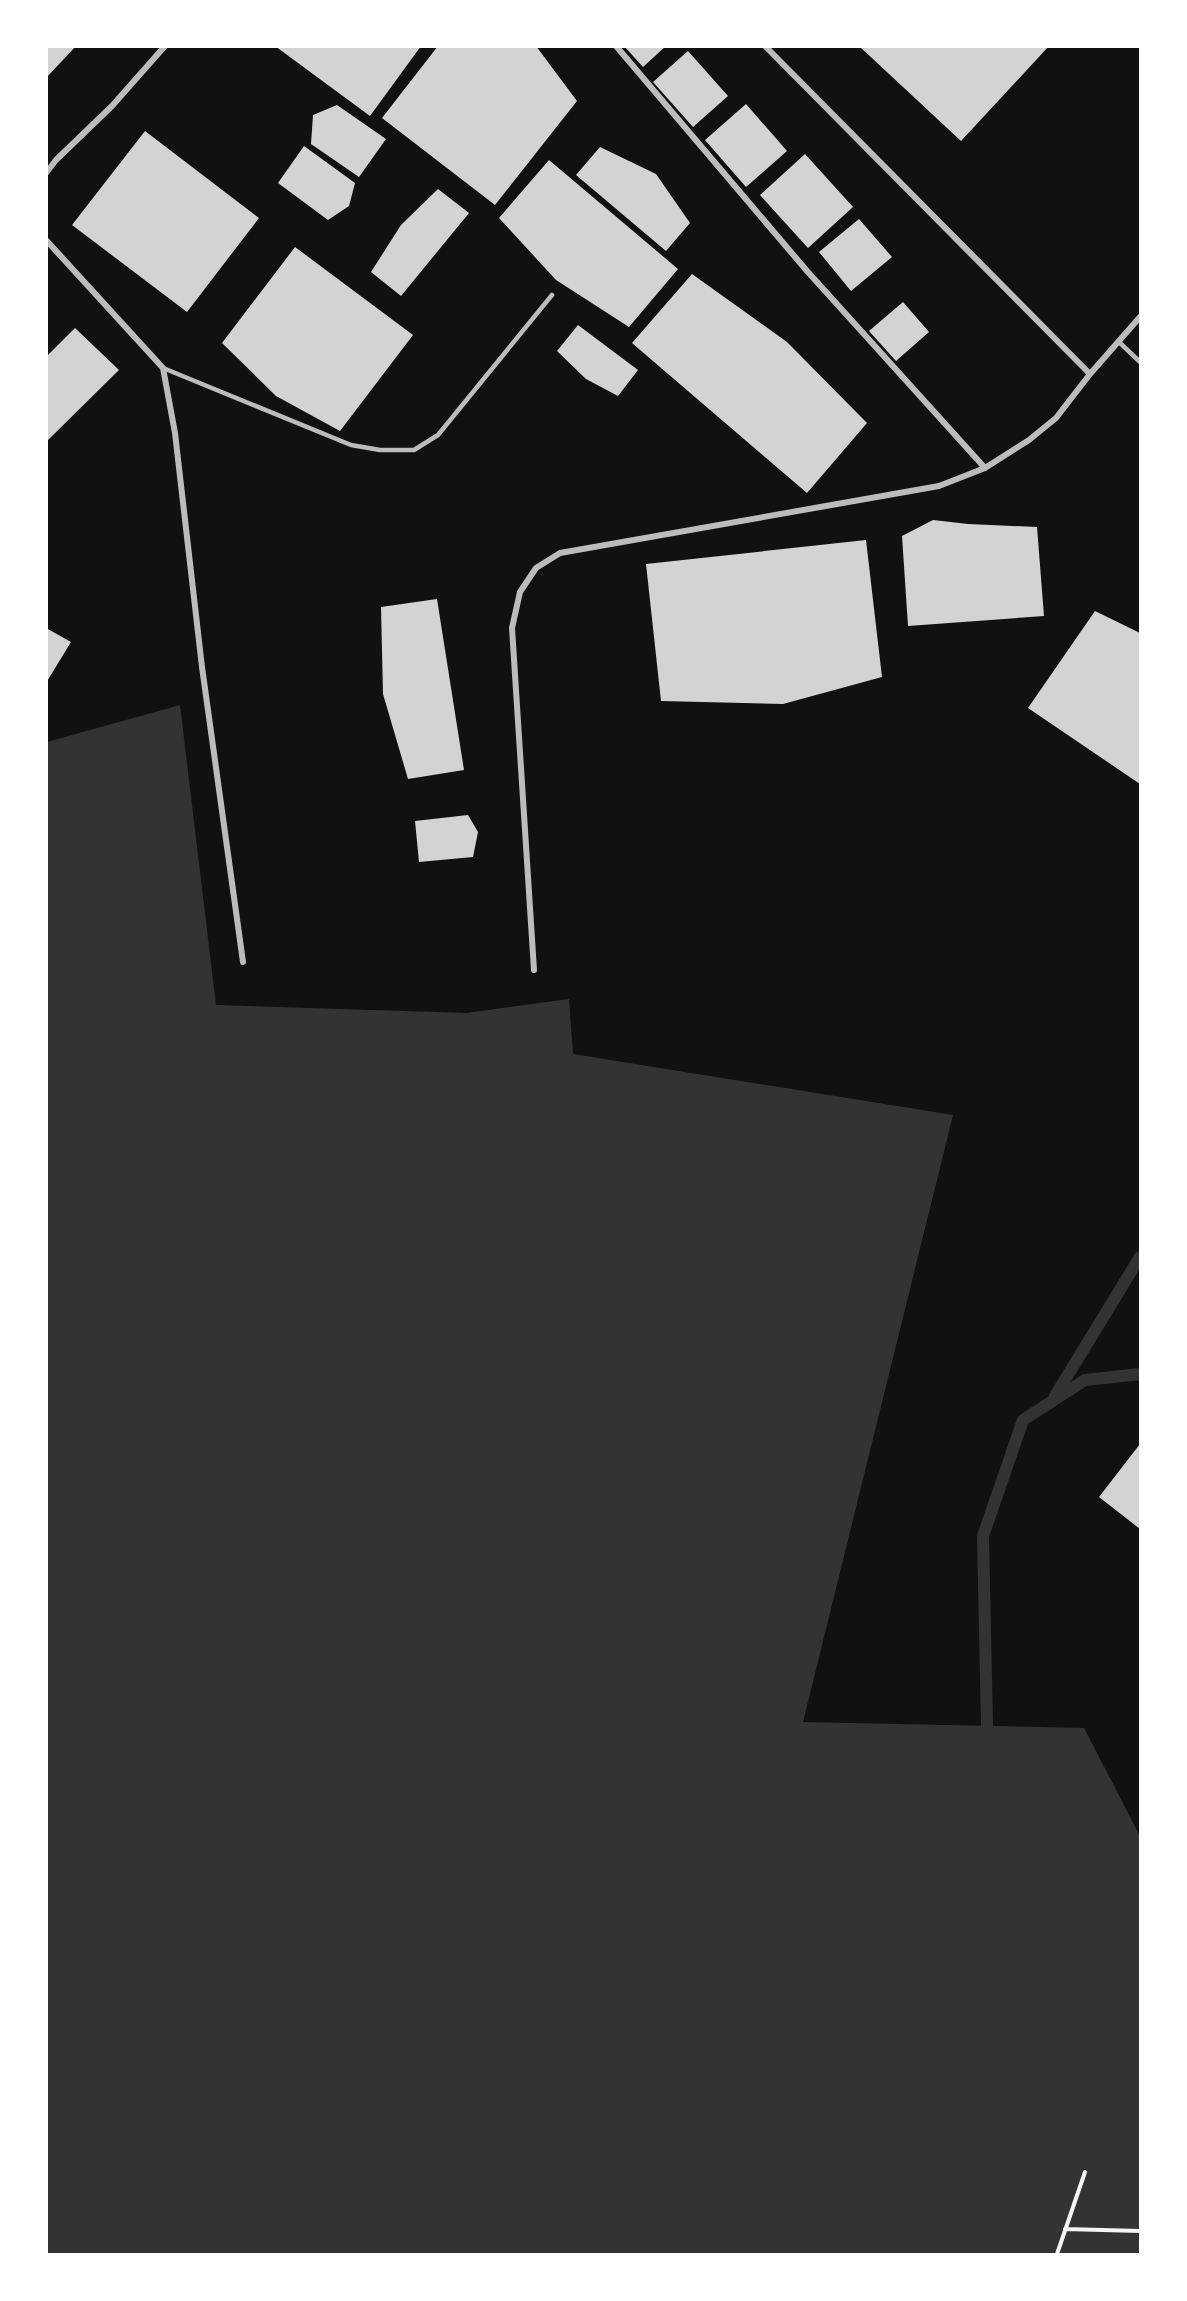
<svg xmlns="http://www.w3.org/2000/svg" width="1187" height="2301" viewBox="0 0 1187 2301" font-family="Inter,sans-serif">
	<rect width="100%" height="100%" fill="#111"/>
	<path fill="#333" d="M 180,705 L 216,1005 L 467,1013 L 569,999 L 573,1054 L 953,1115 L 803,1722 L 1084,1728 L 1140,1836 L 1140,2254 L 47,2254 L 47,742 Z"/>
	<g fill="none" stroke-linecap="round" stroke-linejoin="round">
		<path stroke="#333" stroke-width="12" d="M 1055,1396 L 1140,1257
			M 987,1726 L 983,1536 L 1023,1420 L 1085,1380 L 1140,1374"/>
	</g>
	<path fill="#d3d3d3" d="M 46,46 L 76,46 L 46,78 Z
		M 275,46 L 421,46 L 370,116 Z
		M 438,46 L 536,46 L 577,101 L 495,205 L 382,118 Z
		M 624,46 L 666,46 L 643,67 Z
		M 859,46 L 1049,46 L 961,141 Z
		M 688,51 L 728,96 L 693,127 L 653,82 Z
		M 746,104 L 787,151 L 746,187 L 705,140 Z
		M 337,105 L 386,139 L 359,177 L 311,144 L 313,115 Z
		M 145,131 L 259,218 L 187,312 L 72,225 Z
		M 304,146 L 355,183 L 349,206 L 328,220 L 278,183 Z
		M 600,147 L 656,174 L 690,223 L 666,251 L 576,175 Z
		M 805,154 L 853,207 L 808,248 L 760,195 Z
		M 549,160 L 678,269 L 629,327 L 556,280 L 499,218 Z
		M 438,189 L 469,213 L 401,296 L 371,272 L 401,225 Z
		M 859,219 L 892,257 L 851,291 L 819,252 Z
		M 295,247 L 413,335 L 340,431 L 276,396 L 222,343 Z
		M 692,274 L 787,342 L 867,423 L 807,493 L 632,343 Z
		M 903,302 L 929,332 L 896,361 L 869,331 Z
		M 578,325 L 638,370 L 618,396 L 586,379 L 557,351 Z
		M 75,328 L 119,370 L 46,442 L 46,357 Z
		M 933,520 L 968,524 L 1037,527 L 1044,616 L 908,626 L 902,536 Z
		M 866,540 L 882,677 L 783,704 L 661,701 L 646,564 Z
		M 437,599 L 464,770 L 408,779 L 383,694 L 381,607 Z
		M 1095,611 L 1140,633 L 1140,784 L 1028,708 Z
		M 46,628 L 71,642 L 46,683 Z
		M 468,815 L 478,832 L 473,857 L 419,862 L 415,821 Z
		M 1140,1444 L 1140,1529 L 1099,1497 Z"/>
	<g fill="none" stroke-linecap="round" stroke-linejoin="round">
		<path stroke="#f5f5f5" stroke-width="4" d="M 1065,2229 L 1140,2231
			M 1057,2254 L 1085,2172"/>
		<path stroke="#bcbcbc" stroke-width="4.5" d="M 1119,342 L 1140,362
			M 163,368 L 351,445 L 380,450 L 414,450 L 438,435 L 552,295"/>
		<path stroke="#bcbcbc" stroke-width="6" d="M 616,46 L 807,271 L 985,468
			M 765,46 L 1090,374
			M 46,173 L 56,160 L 112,106 L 165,46
			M 46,240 L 163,368 L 175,433 L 202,667 L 243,962
			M 534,970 L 512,628 L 520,592 L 536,568 L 560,553 L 939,486 L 985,468 L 1029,440 L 1056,418 L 1090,374 L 1140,317"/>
	</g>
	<rect width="1187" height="2301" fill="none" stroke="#ffffff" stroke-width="96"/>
</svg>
